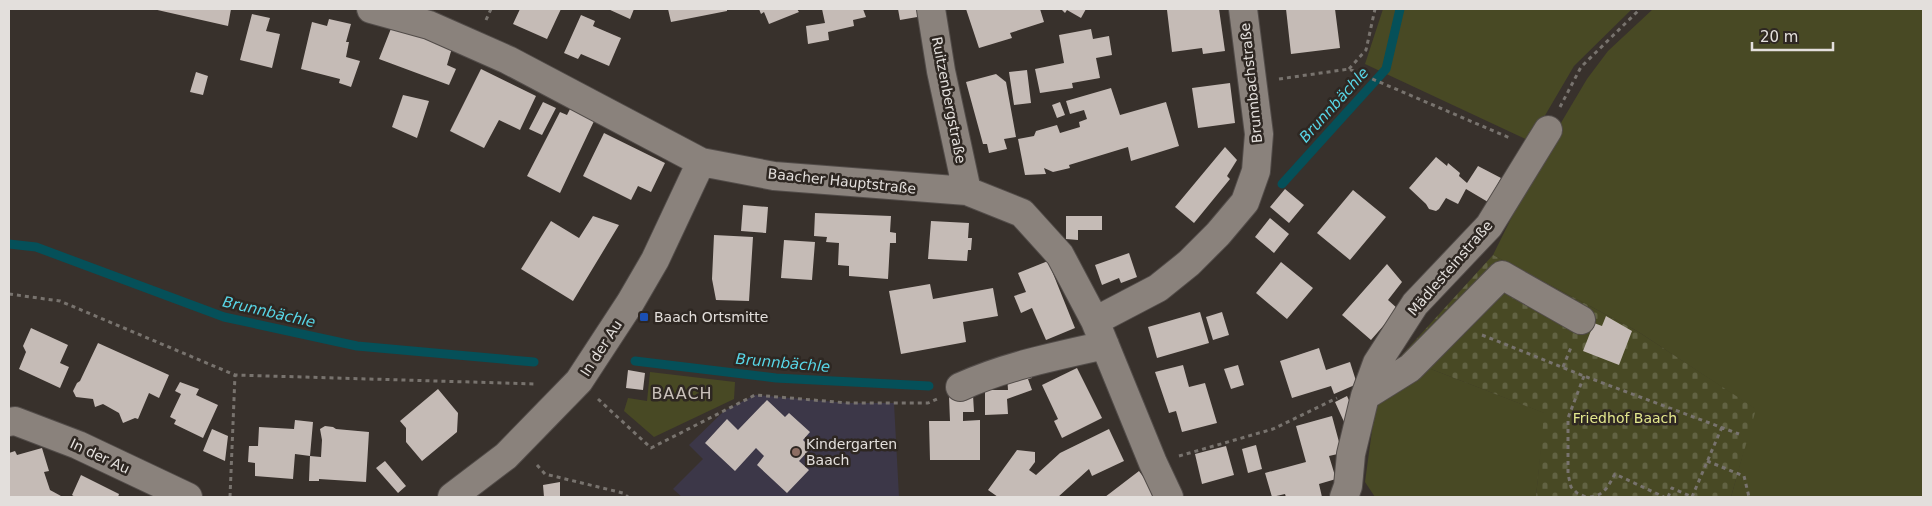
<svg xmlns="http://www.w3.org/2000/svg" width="1932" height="506" viewBox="0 0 1932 506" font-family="'DejaVu Sans',sans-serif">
	<defs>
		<pattern id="cemetery-stones" width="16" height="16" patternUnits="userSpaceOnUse" patternTransform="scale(1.25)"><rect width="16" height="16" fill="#484924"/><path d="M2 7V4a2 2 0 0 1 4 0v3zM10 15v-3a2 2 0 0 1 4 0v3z" fill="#626343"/></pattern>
	</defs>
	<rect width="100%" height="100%" fill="#38312c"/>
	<path fill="#3c3748" d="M 755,395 L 848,403 L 894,403 L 899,497 L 682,497 L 673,489 L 703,459 L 689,445 L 724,411 Z"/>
	<path fill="#484924" d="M 1383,9 L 1632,9 L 1574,66 L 1530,141 L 1365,64 Z
		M 1653,9 L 1923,9 L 1923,497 L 1731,497 L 1755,409 L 1637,331 L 1493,255 L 1546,148 L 1587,79 L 1608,51 Z
		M 1400,357 L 1545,413 L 1536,497 L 1375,497 L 1365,482 L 1374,416 L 1391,364 Z
		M 650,372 L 735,382 L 734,399 L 654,437 L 624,411 L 628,398 L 647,401 Z"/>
	<path fill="url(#cemetery-stones)" d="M 1493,255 L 1637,331 L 1756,409 L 1731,497 L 1536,497 L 1544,413 L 1400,357 Z"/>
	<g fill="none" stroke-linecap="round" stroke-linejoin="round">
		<path stroke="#055059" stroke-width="9" d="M 1282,184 L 1386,69 L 1400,9
			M 9,244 L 36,247 L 224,317 L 357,346 L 534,362
			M 635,361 L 776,378 L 929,386"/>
	</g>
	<path fill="#c5bbb6" d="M 153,9 L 231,9 L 228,26 Z
		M 520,9 L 561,9 L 547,39 L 513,24 Z
		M 608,9 L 634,9 L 630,19 Z
		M 668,9 L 727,9 L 727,11 L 671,22 Z
		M 759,9 L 797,9 L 799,12 L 769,24 L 764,12 L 761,14 Z
		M 822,9 L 863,9 L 866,17 L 853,20 L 854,26 L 828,32 L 829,40 L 808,44 L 806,26 L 825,23 Z
		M 898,9 L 922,9 L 923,16 L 900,20 Z
		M 966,9 L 1040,9 L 1044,22 L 1010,33 L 1012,38 L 979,48 Z
		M 1061,9 L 1086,9 L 1081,18 L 1067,10 L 1065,13 Z
		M 1176,9 L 1219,9 L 1225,51 L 1203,54 L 1202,48 L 1172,52 L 1167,10 Z
		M 1286,9 L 1335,9 L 1340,48 L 1291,54 Z
		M 252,14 L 270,18 L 266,31 L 280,34 L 272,68 L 240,60 Z
		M 581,15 L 595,21 L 593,26 L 621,38 L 609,66 L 581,54 L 578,59 L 564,53 Z
		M 329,19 L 351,24 L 346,42 L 349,42 L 346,57 L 360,61 L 351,87 L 339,83 L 340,79 L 301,69 L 312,22 L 327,26 Z
		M 392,26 L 452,48 L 447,65 L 456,69 L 449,85 L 379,59 Z
		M 1091,29 L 1093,39 L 1109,36 L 1112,55 L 1096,58 L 1100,78 L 1072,83 L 1073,88 L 1040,93 L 1035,69 L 1064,63 L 1059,35 Z
		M 481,69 L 536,96 L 520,130 L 499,120 L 484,148 L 450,131 Z
		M 1027,70 L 1031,103 L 1014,105 L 1009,72 Z
		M 196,72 L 208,76 L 203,95 L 190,92 Z
		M 996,74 L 1006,82 L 1016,137 L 1004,139 L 1007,149 L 989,153 L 987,144 L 983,144 L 966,82 Z
		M 1230,83 L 1235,123 L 1198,128 L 1192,88 Z
		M 1111,88 L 1120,115 L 1166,102 L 1179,146 L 1131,161 L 1128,147 L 1069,165 L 1070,168 L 1053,172 L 1044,168 L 1046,174 L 1025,175 L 1018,139 L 1034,136 L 1036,131 L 1057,125 L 1060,133 L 1080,127 L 1079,122 L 1087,119 L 1084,110 L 1070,114 L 1066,101 Z
		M 403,95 L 429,101 L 417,138 L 392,127 Z
		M 543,102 L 556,108 L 542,135 L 529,129 Z
		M 1060,102 L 1065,115 L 1057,118 L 1052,105 Z
		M 571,107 L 595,119 L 560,193 L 527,176 L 560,112 L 567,115 Z
		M 604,133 L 665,163 L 651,192 L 638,186 L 631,200 L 583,176 Z
		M 1225,147 L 1237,160 L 1227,176 L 1230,179 L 1194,223 L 1175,207 Z
		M 1436,157 L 1447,166 L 1448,163 L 1460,173 L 1459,176 L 1467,183 L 1478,166 L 1501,178 L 1488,202 L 1466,189 L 1458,204 L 1446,198 L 1439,209 L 1436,211 L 1429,209 L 1426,204 L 1409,188 Z
		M 1285,189 L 1304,205 L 1289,223 L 1270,207 Z
		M 1353,190 L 1386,217 L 1350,260 L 1317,233 Z
		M 743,205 L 768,207 L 766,233 L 741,231 Z
		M 815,213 L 891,216 L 890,232 L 896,233 L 896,243 L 890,243 L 888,279 L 849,276 L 849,266 L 838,265 L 839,243 L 826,242 L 827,237 L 814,236 Z
		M 593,216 L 619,225 L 573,301 L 521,269 L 551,221 L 579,238 Z
		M 1066,216 L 1102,216 L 1102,230 L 1078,230 L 1078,240 L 1066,239 Z
		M 1270,218 L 1289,234 L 1274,253 L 1255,237 Z
		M 931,221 L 969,223 L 968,238 L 972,238 L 971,250 L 968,250 L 967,261 L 928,259 Z
		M 714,235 L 753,237 L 749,301 L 716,300 L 712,279 Z
		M 784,240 L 815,242 L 812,280 L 781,278 Z
		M 1129,253 L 1137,277 L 1121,283 L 1119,278 L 1102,285 L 1095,265 Z
		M 1048,261 L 1075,328 L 1046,340 L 1032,308 L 1021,313 L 1014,296 L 1026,292 L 1018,273 Z
		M 1281,262 L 1313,288 L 1287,319 L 1256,293 Z
		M 1387,264 L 1402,282 L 1388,300 L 1398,309 L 1371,340 L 1342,315 Z
		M 930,284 L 933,299 L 993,288 L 998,316 L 963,322 L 966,342 L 901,354 L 889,291 Z
		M 1200,312 L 1209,343 L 1157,358 L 1148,327 Z
		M 1222,312 L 1229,335 L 1213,340 L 1206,317 Z
		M 1606,316 L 1632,331 L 1619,365 L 1583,351 L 1594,323 L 1602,326 Z
		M 31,328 L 68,345 L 60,363 L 69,367 L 60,388 L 19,369 L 26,352 L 23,346 Z
		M 98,343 L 169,375 L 159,398 L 149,393 L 138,419 L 135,418 L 123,423 L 119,413 L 103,404 L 95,407 L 93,399 L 76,397 L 73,391 L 77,383 L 80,381 Z
		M 1319,348 L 1326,370 L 1350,362 L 1357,384 L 1334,394 L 1331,386 L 1292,398 L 1280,361 Z
		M 1183,365 L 1189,387 L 1205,383 L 1217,423 L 1182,432 L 1176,411 L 1169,413 L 1155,372 Z
		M 1238,365 L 1244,385 L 1231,389 L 1224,369 Z
		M 1027,367 L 1032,378 L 1028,379 L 1032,390 L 1007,399 L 1008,414 L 985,415 L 985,390 L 1008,390 L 1007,375 Z
		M 1077,368 L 1102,418 L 1062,438 L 1054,421 L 1058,419 L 1042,385 Z
		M 628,370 L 645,373 L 643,390 L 626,388 Z
		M 180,382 L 199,389 L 196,395 L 218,405 L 203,438 L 174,424 L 176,420 L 170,417 L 181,394 L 175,391 Z
		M 438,389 L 458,413 L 457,432 L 422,461 L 406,442 L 406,428 L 400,421 Z
		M 973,395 L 974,412 L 963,412 L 963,421 L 980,420 L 980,460 L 930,460 L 929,421 L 950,421 L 949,396 Z
		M 1347,396 L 1357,418 L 1345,424 L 1335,402 Z
		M 767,400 L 785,417 L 789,413 L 810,432 L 803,440 L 811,448 L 799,461 L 809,470 L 787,493 L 757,465 L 764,456 L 756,448 L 735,471 L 705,443 L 727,419 L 738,430 Z
		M 1332,416 L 1342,453 L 1329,456 L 1336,479 L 1319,484 L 1322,497 L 1286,497 L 1285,494 L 1272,497 L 1265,473 L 1306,462 L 1296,426 Z
		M 295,420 L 313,422 L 310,456 L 295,454 L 293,479 L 255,476 L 255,463 L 248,462 L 249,446 L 258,446 L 259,427 L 294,429 Z
		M 325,426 L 333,427 L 336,429 L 369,432 L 366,482 L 319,479 L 319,481 L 309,481 L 310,456 L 321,457 L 322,440 L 320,429 Z
		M 212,429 L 228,436 L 225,461 L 203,451 Z
		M 1109,429 L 1124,461 L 1092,476 L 1089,469 L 1058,497 L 998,497 L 988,490 L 1017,450 L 1035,452 L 1035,462 L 1029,470 L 1036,475 L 1060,453 Z
		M 1256,445 L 1262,469 L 1248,473 L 1242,449 Z
		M 1226,446 L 1234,475 L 1202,484 L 1195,454 Z
		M 42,448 L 49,471 L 44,472 L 50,490 L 61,496 L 60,497 L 9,497 L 9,453 L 15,451 L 17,455 Z
		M 385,461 L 406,486 L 398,493 L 376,468 Z
		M 1139,471 L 1158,497 L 1105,497 Z
		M 81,475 L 119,494 L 118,497 L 75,497 L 72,495 Z
		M 560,482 L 560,497 L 544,497 L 543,485 Z"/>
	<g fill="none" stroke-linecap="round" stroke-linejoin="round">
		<g stroke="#524c49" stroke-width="30">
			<path id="minor" d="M 371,9 L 429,25 L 508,60 L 701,162 L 774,176 L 967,191 L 1022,213 L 1060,255 L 1095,321 L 1153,463 L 1169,497
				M 931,9 L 941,71 L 967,191
				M 1095,321 L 1158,288 L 1189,263 L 1218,234 L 1245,202 L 1256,171 L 1259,134 L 1243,9
				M 960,387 C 1006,366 1056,356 1105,345
				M 1365,396 L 1410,368 L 1502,275 L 1581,320
				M 9,422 L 15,421 L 78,445 L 188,497
				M 452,497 L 506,456 L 579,381 L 630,303 L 655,260 L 701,162
				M 1344,497 L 1348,486 L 1351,454 L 1365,396 L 1377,363 L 1415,304 L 1489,226 L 1548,130"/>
		</g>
		<path stroke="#78736e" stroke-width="3" stroke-dasharray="4 4" stroke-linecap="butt" d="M 486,20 L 491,9
			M 1349,69 L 1366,50 L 1375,9
			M 1279,79 L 1349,69 L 1510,138
			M 1560,107 L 1581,67 L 1640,9
			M 9,294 L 60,301 L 235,375 L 537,384
			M 1482,335 L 1584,376 L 1739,434
			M 1563,367 L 1572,345
			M 1584,376 L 1568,418 L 1568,474 L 1571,487 L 1577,493 L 1586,497
			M 598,399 L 651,448 L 755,395 L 848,403 L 928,403 L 937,399
			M 1179,456 L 1273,429 L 1337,398
			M 1707,461 L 1744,476 L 1749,497
			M 537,465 L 545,474 L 623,493 L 628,497
			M 230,497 L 235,375
			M 1590,497 C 1604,496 1609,485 1615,474 L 1664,497
			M 1668,497 L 1672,488 L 1692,497
			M 1692,497 L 1722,427"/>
		<use href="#minor" stroke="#8a827c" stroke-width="28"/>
	</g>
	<rect fill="#1a4fb4" stroke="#2e2722" stroke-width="2" x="639" y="312" width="10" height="10" rx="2.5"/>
	<circle fill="#8d6e63" stroke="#2e2722" stroke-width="2" cx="796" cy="452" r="5"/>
	<g text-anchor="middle" stroke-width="5" stroke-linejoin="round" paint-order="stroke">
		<g font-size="14" fill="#e3dfdc" stroke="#2e2722">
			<text transform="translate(1251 83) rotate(-96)" y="5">Brunnbachstraße</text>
			<text transform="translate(949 100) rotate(79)" y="5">Ruitzenbergstraße</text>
			<text transform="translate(842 181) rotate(6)" y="5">Baacher Hauptstraße</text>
			<text transform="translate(1450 268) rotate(-49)" y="5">Mädlesteinstraße</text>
			<text transform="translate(601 348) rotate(-57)" y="5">In der Au</text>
			<text transform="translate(100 456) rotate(25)" y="5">In der Au</text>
		</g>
		<g font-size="14" fill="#e3dfdc" stroke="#2e2722" text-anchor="start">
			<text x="654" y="322">Baach Ortsmitte</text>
			<text x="806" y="449">Kindergarten<tspan x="806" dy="16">Baach</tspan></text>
		</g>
		<g font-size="14" fill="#e3e78d" stroke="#2e2722">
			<text x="1625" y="423">Friedhof Baach</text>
		</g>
		<g font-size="15" font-style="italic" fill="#58d6e7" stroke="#2e2722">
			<text transform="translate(1334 105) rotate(-48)" y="5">Brunnbächle</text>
			<text transform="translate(269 312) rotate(13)" y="5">Brunnbächle</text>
			<text transform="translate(783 363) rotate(5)" y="5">Brunnbächle</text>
		</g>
		<g font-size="16" letter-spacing="1" fill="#c9c0ba" stroke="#2e2722">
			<text x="682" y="399">BAACH</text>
		</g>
	</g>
	<rect width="1932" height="506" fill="none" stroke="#e3dfdc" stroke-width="20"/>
	<path d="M1752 42v8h81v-8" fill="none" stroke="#e3dfdc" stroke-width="2.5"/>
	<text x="1760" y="42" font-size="15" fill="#e3dfdc" stroke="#2e2722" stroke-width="4" paint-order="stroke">20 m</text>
</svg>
